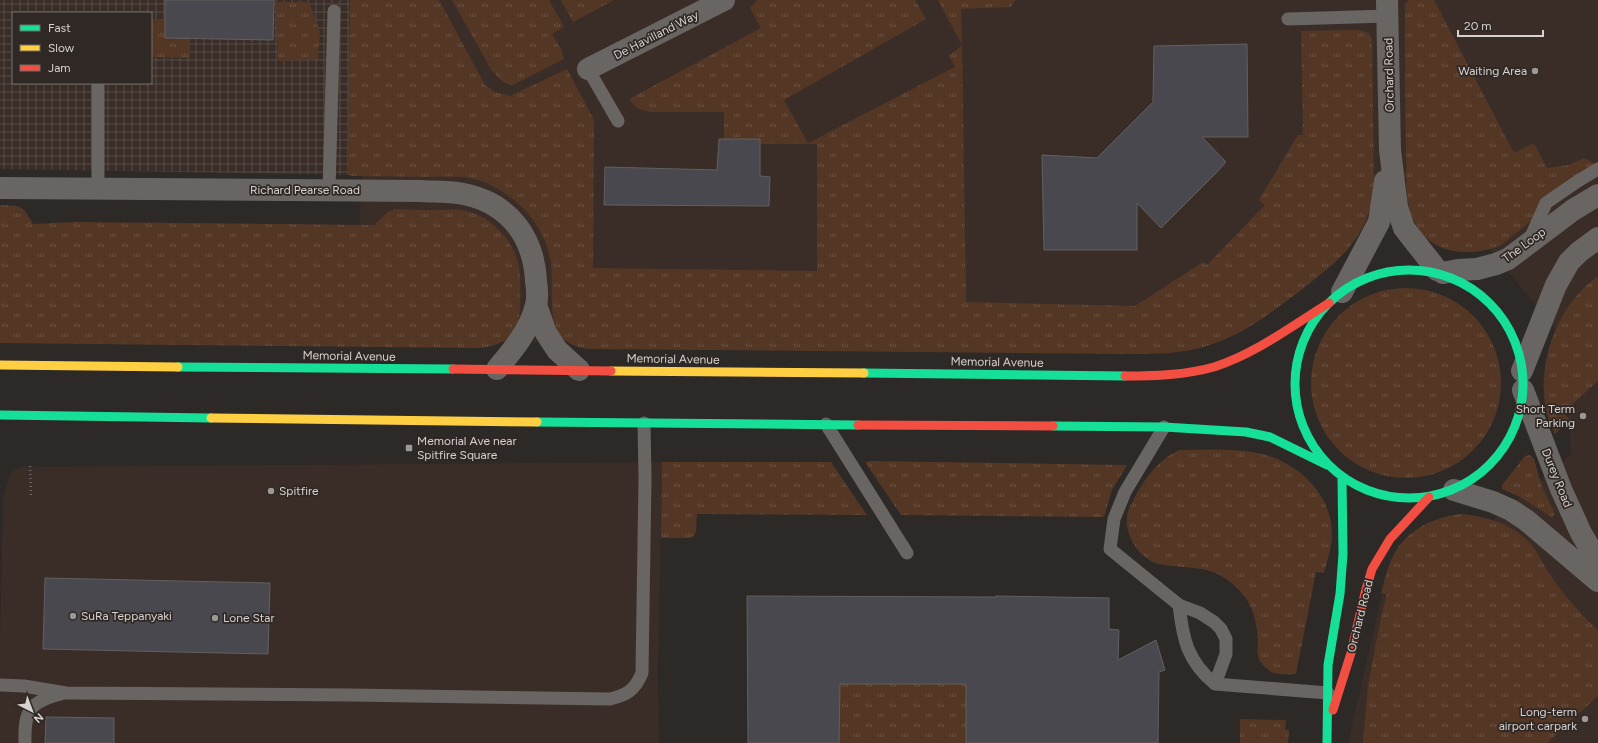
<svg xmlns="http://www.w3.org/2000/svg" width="1598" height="743" viewBox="0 0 1598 743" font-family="Figtree,sans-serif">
	<defs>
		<pattern id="industrial-grid" width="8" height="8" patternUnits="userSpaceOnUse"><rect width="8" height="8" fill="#3a2d27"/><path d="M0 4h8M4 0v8" fill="none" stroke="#564b45"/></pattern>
		<pattern id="grass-tufts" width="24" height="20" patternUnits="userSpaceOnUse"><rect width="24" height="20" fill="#543624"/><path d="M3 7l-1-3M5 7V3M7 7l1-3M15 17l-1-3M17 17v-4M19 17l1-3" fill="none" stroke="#6c5243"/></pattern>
	</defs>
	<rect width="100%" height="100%" fill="#2c2927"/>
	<path fill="#3a2d27" d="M 359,0 L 1598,0 L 1598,743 L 1348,743 L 1382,594 L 1405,561 L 1479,532 L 1571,454 L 1565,341 L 1479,236 L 1429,218 L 1357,230 L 1206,339 L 357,343 L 361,175 Z
		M 662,462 L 658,671 L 659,743 L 0,743 L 0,644 L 3,498 L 8,481 L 12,472 L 22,467 Z"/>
	<path fill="url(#industrial-grid)" fill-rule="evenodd" d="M 0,0 L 359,0 L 361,175 L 0,169 ZM 13,13 L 151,13 L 151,83 L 13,83 Z"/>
	<path fill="url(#grass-tufts)" d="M 350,0 L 439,0 L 485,85 L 495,92 L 510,96 L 567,69 L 594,120 L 593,268 L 817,271 L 817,144 L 760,144 L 760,139 L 724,139 L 724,112 L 649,112 L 637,108 L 629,99 L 761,28 L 750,8 L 758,0 L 915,0 L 926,19 L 784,100 L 808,143 L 955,67 L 949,56 L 962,45 L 938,0 L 1015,0 L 1011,7 L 961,9 L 962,45 L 966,302 L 1135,306 L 1203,262 L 1207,265 L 1265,205 L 1259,200 L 1298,135 L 1303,135 L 1301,31 L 1359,30 L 1369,33 L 1372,39 L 1374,192 C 1370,211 1364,229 1352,244 C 1339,261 1321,274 1305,287 C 1275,310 1245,334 1210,345 C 1183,354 1156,354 1129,354 L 590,349 C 535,345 559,289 549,253 C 540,218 512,192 478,180 C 463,175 446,177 430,177 C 404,177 378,176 351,176 L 348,174 Z
		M 452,0 L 549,0 L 564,27 L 552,34 L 562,51 L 564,59 L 517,83 L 512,85 L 503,82 L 492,71 Z
		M 561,0 L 614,0 L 573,22 Z
		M 1409,0 L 1434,0 L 1514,153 L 1534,143 L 1547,168 L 1569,165 L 1584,158 L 1598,165 L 1582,186 L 1531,221 L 1500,246 C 1470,257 1431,255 1415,223 C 1404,202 1407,177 1406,154 C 1405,104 1405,54 1405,4 Z
		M 276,2 L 309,2 L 320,32 L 318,59 L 278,61 Z
		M 151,19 L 165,20 L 165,38 L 190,38 L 190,58 L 151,57 Z
		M 0,205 C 22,206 22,204 33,224 L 75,222 L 374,225 L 388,212 L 395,209 C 411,210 426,210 442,210 C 449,210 457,209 463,210 C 493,216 517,243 520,273 C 520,310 527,344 479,348 L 0,343 Z
		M 1598,276 L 1598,381 L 1564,412 L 1570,420 L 1555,434 C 1552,427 1548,420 1547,414 C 1535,364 1557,305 1598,276 Z
		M1311 383a95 95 0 1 1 190 0a95 95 0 1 1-190 0Z
		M 1179,450 C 1205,450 1232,448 1258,453 C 1297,461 1332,494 1332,534 C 1332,547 1327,561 1324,573 L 1316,572 L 1296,674 C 1289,674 1281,675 1274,673 C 1268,671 1259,663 1258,656 C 1257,652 1258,646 1258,641 C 1257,623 1253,604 1240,591 C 1232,583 1224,576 1213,572 C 1195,566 1177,568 1159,564 C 1140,559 1125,537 1127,518 C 1127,511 1130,506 1133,501 C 1143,480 1158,460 1179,450 Z
		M 1530,455 L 1534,459 L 1542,487 L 1555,514 L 1552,517 L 1520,497 L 1502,489 L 1502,485 L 1525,456 Z
		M 871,461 L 1127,465 L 1112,490 L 1104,517 L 901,515 L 865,462 Z
		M 662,462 L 831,462 L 867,515 L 697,514 L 696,531 L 694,536 L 689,538 L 661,538 Z
		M 1461,514 C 1486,516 1512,524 1530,543 C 1539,554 1545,568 1553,579 C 1566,598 1582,615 1598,630 L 1598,696 L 1547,743 L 1363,743 L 1368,685 L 1383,608 L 1387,594 L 1381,593 C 1384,583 1386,572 1390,563 C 1401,533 1431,517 1461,514 Z
		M 748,684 L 966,684 L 966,743 L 839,743 L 839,721 L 813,720 Z
		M 1240,719 L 1286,720 L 1285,729 L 1289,730 L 1288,743 L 1240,743 Z"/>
	<path fill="#49484f" stroke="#616061" d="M 165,0 L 274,0 L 273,40 L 165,38 Z
		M 1247,44 L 1248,137 L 1202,137 L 1226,162 L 1216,173 L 1161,228 L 1137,203 L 1137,250 L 1044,250 L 1042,155 L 1097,158 L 1153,102 L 1154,46 Z
		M 719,139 L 760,139 L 760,176 L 770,177 L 769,206 L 604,205 L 605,167 L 717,170 Z
		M 45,578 L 270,583 L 268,654 L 43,649 Z
		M 747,596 L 996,597 L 996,596 L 1109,598 L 1109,629 L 1119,630 L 1118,660 L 1156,640 L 1165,670 L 1159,672 L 1158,743 L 966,743 L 966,684 L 840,684 L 839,743 L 748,743 Z
		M 46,717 L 114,718 L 114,743 L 45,743 Z"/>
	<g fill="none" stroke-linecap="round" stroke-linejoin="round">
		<path stroke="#6a6766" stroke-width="2.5" stroke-dasharray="1 3" stroke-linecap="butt" d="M 30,466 L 31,496"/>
		<path stroke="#686563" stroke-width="13" d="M 1288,19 L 1388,16
			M 588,69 L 618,121
			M 98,189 L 98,83
			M 329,190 L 334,11
			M 1530,239 L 1546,203 L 1578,181 L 1598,169
			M 826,424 L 907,553
			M 1164,427 L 1125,492 L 1114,519 L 1110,549 L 1179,605 L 1200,613 L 1214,622 L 1221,629 L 1226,639 L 1226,654 L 1215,684
			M 1179,605 C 1183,639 1187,661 1215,684 L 1328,693
			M 0,685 L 24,686 L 66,693 L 351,695 L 610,699 C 627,695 635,690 642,673 L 645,478 L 644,423
			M 25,743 C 24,711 29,702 61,694"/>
		<path stroke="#686563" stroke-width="22" d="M 1387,0 L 1390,150 L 1397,207 L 1404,228 L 1437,270
			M 588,69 L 724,0
			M 0,188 L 422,191 C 437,192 454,191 468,195 C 510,205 534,238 536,281 C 537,288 538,298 536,305 C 530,330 513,350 497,369
			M 1443,273 L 1458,270 L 1477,269 L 1496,264 L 1508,259 L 1573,210 L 1598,195
			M 1342,292 L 1379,222 L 1385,181
			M 536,305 L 546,333 L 557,350 L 579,370
			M 1522,371 L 1556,285 L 1569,262 L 1579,252 L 1598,238
			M 1523,390 L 1561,489 L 1581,533 L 1598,562
			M 1454,490 L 1493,502 L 1511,510 L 1526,520 L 1598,581"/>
		<path stroke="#16e098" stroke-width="9" d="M1295 384a114 114 0 1 1 228 0a114 114 0 1 1-228 0Z
			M 178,367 L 453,369
			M 864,373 L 1125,376
			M 0,415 L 211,418
			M 537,422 L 858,425
			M 1053,426 L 1164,427 L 1246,432 L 1270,437 L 1327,465
			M 1327,743 L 1328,665 L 1340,594 L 1343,554 L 1342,478"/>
		<path stroke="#ffcf43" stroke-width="9" d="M 0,365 L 178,367
			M 611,371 L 864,373
			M 211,418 L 537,422"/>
		<path stroke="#f24e42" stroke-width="9" d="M 453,369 L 611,371
			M 1125,376 C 1155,376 1185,375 1214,367 C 1255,354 1292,326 1329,303
			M 858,425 L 1053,426
			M 1333,710 L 1351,653 L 1365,593 L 1372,569 L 1390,539 L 1429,497"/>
	</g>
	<g fill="#9b9795" stroke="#2f2824" stroke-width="1.5">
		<circle cx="1535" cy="71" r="4"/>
		<circle cx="1583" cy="416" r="4"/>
		<rect x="405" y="444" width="8" height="8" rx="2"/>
		<circle cx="271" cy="491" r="4"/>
		<circle cx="73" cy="616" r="4"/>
		<circle cx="215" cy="618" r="4"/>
		<circle cx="1585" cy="719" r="4"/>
	</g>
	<g text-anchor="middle" stroke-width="3.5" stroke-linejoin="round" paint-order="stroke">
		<g font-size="12" fill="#d7d2d0" stroke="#2f2824">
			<text transform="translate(656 35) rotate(-27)" y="4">De Havilland Way</text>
			<text transform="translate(1389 75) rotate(-91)" y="4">Orchard Road</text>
			<text x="305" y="194">Richard Pearse Road</text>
			<text transform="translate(1524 245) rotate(-36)" y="4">The Loop</text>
			<text transform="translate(349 356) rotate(1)" y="4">Memorial Avenue</text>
			<text transform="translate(673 359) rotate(1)" y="4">Memorial Avenue</text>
			<text transform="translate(997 362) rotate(1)" y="4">Memorial Avenue</text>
			<text transform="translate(1557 478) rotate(68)" y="4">Durey Road</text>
			<text transform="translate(1360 616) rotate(-76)" y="4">Orchard Road</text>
		</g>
		<g font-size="12" fill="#d7d2d0" stroke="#2f2824" text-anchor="start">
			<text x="1527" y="75" text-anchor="end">Waiting Area</text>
			<text x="1575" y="413" text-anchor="end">Short Term<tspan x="1575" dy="14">Parking</tspan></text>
			<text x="417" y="445">Memorial Ave near<tspan x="417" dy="14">Spitfire Square</tspan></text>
			<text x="279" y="495">Spitfire</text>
			<text x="81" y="620">SuRa Teppanyaki</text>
			<text x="223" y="622">Lone Star</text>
			<text x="1577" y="716" text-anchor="end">Long-term<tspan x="1577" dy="14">airport carpark</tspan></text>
		</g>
	</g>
	<rect x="12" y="12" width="140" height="72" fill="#2f2824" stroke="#726c69"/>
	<rect x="20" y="25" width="20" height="6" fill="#16e098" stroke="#726c69"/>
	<text x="48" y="32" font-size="12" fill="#d7d2d0">Fast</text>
	<rect x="20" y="45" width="20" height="6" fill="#ffcf43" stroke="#726c69"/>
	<text x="48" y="52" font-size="12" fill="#d7d2d0">Slow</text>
	<rect x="20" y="65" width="20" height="6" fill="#f24e42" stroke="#726c69"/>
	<text x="48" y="72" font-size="12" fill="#d7d2d0">Jam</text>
	<g transform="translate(32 711) rotate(138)" stroke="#2f2824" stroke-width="3" paint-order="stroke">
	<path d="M0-3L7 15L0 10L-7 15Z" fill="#d7d2d0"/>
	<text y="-6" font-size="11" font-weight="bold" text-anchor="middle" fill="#d7d2d0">N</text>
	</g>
	<path d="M1458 30v6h85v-6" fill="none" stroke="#d7d2d0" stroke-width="2"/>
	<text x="1464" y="30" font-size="12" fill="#d7d2d0" stroke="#2f2824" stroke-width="3" paint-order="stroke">20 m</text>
</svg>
